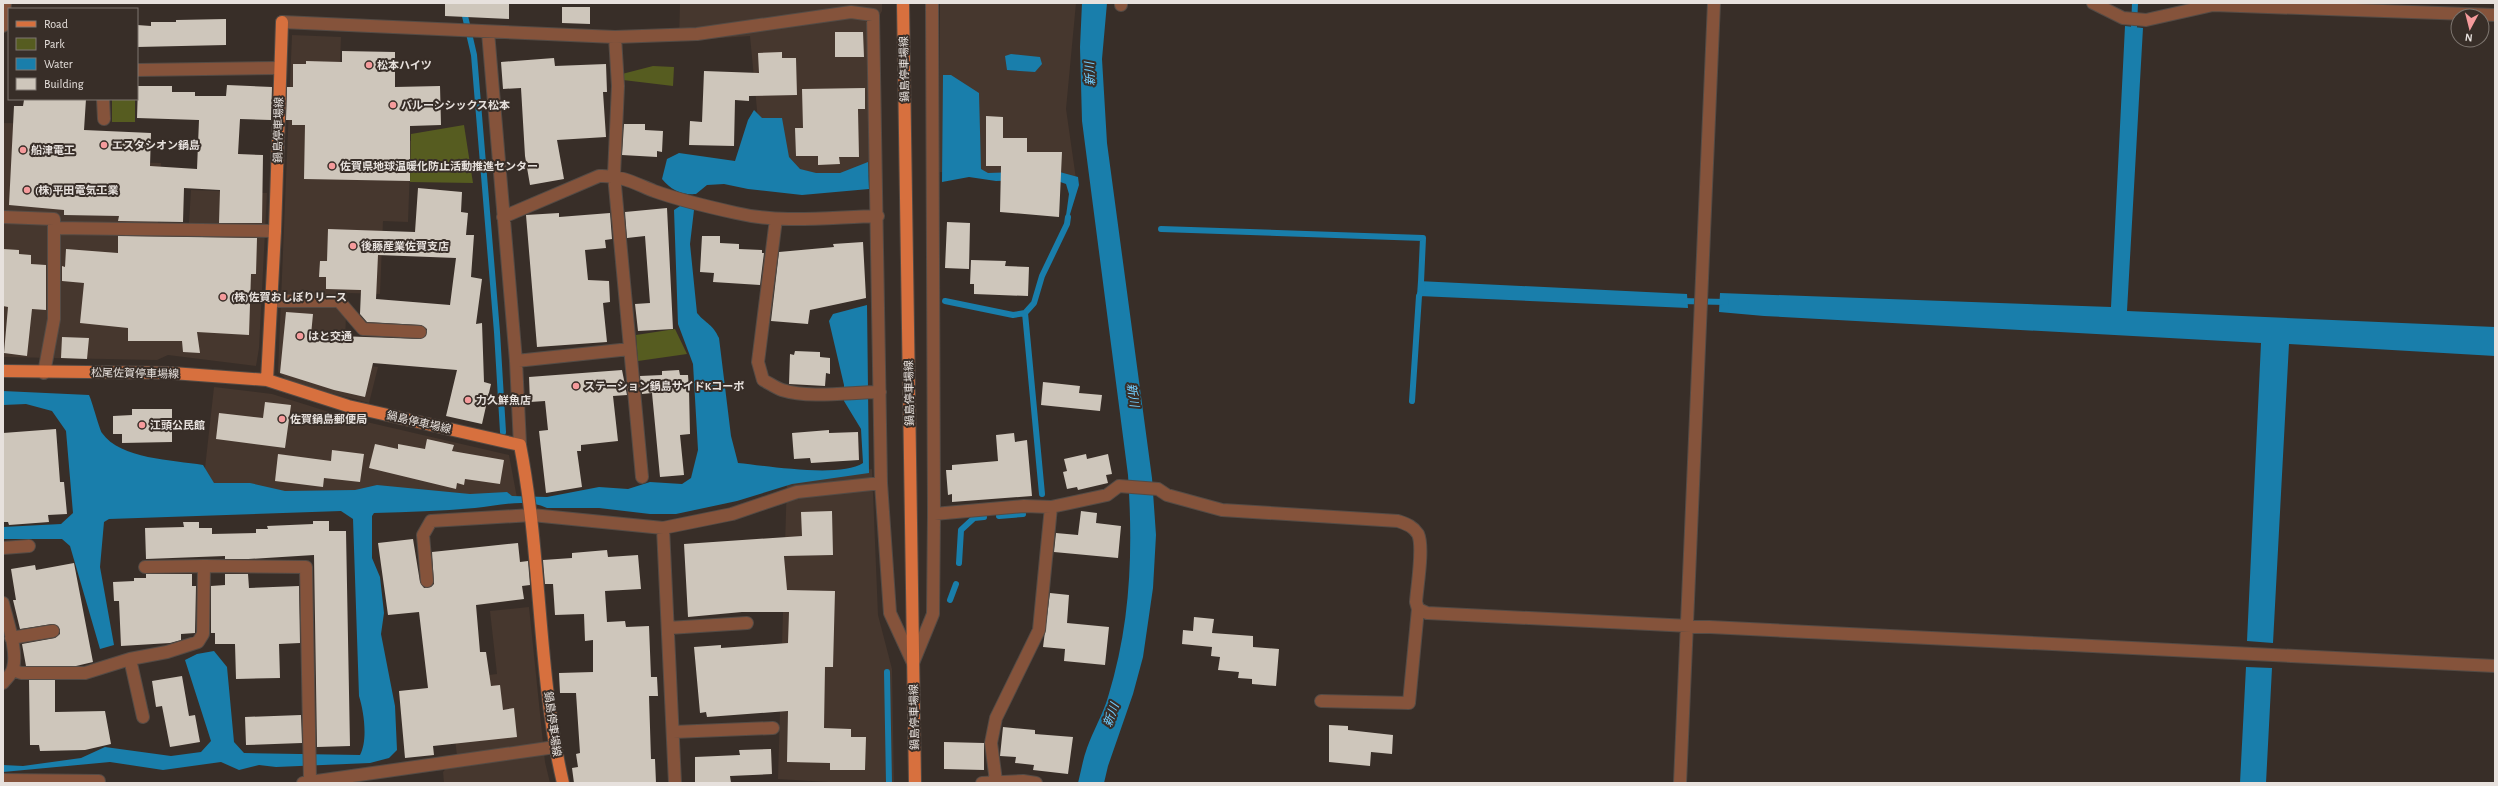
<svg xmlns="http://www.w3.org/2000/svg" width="2498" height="786" viewBox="0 0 2498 786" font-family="'Alegreya Sans','Noto Sans JP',sans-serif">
	<rect width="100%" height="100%" fill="#382e28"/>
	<path fill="#46372e" d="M 680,3 L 882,3 L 882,11 L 869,35 L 870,175 L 822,181 L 762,163 L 750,36 L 679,41 Z
		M 940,3 L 1076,3 L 1066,109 L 1076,179 L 939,172 Z
		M 292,35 L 341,37 L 339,94 L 332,138 L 411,141 L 408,222 L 383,221 L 380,294 L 347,293 L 344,363 L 378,367 L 369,403 L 289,382 L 278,372 Z
		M 4,123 L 55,124 L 53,160 L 161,163 L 158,223 L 189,223 L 191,190 L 267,193 L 259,348 L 256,366 L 168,355 L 157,360 L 3,357 Z
		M 214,387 L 272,394 L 345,417 L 509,455 L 517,498 L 277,498 L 203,486 Z
		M 872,469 L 878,615 L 892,669 L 894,783 L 845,783 L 778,779 L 787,479 Z
		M 529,607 L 545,762 L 550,783 L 444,783 L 443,772 L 457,756 L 448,680 L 497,674 L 490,611 Z"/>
	<path fill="#565c20" d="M 653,66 L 674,67 L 673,86 L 623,80 L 622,74 Z
		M 112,99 L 135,99 L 135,122 L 112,122 Z
		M 464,125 L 473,183 L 410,182 L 411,134 Z
		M 675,329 L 687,354 L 638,361 L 636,335 Z"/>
	<path fill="#197eab" d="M 1082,3 L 1107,3 L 1102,59 L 1107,143 L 1152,478 L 1156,535 L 1153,588 L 1143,657 L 1133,694 L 1108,766 L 1104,783 L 1078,783 C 1081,771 1083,759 1087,748 C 1093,731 1103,714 1108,697 C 1131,623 1133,551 1128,475 L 1082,121 L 1080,47 Z
		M 2125,26 L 2143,28 L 2127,311 L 2495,327 L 2495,356 L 2289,344 L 2273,643 L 2247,641 L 2261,343 L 1764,316 L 1719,312 L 1720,293 L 2111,307 Z
		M 1011,54 L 1040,57 L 1042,64 L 1035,72 L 1007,70 L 1005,56 Z
		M 943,75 L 951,75 L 979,93 L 981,169 L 988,173 L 1056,171 L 1078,177 L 1079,185 L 1067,224 L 1065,223 L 1069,194 L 1066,184 L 1052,179 L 996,181 L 969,177 L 942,182 Z
		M 754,110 L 762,118 L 782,118 L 789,157 L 800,169 L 816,173 L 840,173 L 868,162 L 869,189 L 802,195 L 748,189 L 724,184 L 707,185 L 696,194 C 681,195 671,190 662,179 L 667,159 L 679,153 L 735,161 L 748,120 Z
		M 683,204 L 694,210 L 690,244 L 697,313 C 707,325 712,323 719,338 L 731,436 L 738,463 C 768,466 840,478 863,463 L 861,429 L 844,401 L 844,385 L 829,321 L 833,314 L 867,305 L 869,473 L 792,484 L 737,501 L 676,514 L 650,514 L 599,508 L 547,508 C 525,498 498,506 475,508 C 441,511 408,512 374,513 L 372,516 L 372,558 L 380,577 L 384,613 L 381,634 L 395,706 L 397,750 L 389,758 L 370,763 L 276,767 L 259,765 L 239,770 L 221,762 L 163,770 L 110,762 L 3,772 L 3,765 L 23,766 L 81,758 L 105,747 L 171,756 L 201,752 L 211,741 L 185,660 L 197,654 L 214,651 L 227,667 L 234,742 L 244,753 L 360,755 C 368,740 364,712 359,696 L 353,519 L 341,511 L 109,519 L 104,522 L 100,567 L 114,645 L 100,649 L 70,546 L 62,539 L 3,539 L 3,527 L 61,524 L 73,513 L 66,431 L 52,411 L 26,404 L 3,405 L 3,391 L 89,395 C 92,401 100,431 102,433 C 120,459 173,460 203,465 L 214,483 L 250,483 L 285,491 L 355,490 L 377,485 L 470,494 L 507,492 L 512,496 L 547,497 L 599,487 L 628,489 L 650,482 L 682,484 L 691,478 L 698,450 L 693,364 L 678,324 L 674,210 Z
		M 1418,281 L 1687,294 L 1688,308 L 1419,296 L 1417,296 Z
		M 2246,667 L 2272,668 L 2266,783 L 2240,783 Z"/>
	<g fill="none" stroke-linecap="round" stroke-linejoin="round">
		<path stroke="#197eab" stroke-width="6" d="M 462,3 L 474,55 L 497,332 L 503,432
			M 2134,27 L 2135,3
			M 1161,229 L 1423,238 L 1421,282 L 1423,289 L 1419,296 L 1412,401
			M 945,301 L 1013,315 L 1025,313 L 1034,303 L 1042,276 L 1067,224 L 1068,217
			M 1680,301 L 1726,302
			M 1025,313 L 1042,494
			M 999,516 L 1023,514
			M 959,563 L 961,530 L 974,518 L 984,517
			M 950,600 L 956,584
			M 887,672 L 889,783"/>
	</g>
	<path fill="#cec6bb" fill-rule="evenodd" d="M 445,3 L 509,3 L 509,19 L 445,16 Z
		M 562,7 L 590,7 L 590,24 L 562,23 Z
		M 226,19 L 226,45 L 137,47 L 137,25 L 151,26 L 151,22 L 176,22 L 176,20 Z
		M 835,32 L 863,32 L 864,57 L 835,57 Z
		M 342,51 L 395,52 L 395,87 L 440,86 L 441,125 L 410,126 L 410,181 L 304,179 L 305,125 L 292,125 L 292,120 L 286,120 L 287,87 L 293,87 L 293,64 L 306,64 L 306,61 L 342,62 Z
		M 782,52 L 782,58 L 796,58 L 797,95 L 749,96 L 749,101 L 735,100 L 734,146 L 689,145 L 690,121 L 702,122 L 704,71 L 759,73 L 758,53 Z
		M 554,58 L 555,66 L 606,64 L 607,92 L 603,92 L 606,137 L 557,140 L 564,179 L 530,185 L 525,156 L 521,88 L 503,89 L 501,62 Z
		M 227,85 L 272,87 L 271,120 L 240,119 L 238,154 L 263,155 L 262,223 L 219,223 L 220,190 L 184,188 L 183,222 L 118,221 L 119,216 L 64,215 L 64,210 L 9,205 L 14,106 L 23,106 L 24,100 L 86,99 L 84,130 L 151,133 L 150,166 L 197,169 L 199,120 L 137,118 L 138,86 L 172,86 L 172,92 L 195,92 L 195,96 L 226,96 Z
		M 865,88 L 865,109 L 858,109 L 859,157 L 839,157 L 840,164 L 818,165 L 818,156 L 796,156 L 795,128 L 803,128 L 802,89 Z
		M 986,116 L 1003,117 L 1003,138 L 1027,138 L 1027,152 L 1062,152 L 1059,217 L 1000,212 L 1001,166 L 986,166 Z
		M 624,124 L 645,124 L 645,130 L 663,131 L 662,152 L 657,151 L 657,157 L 622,155 Z
		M 418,188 L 462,192 L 461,212 L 468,213 L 466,235 L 474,235 L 471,277 L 482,279 L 476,324 L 482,323 L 484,382 L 491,384 L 482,424 L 446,416 L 457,370 L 373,363 L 365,397 L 334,390 L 280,373 L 286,312 L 313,314 L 311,335 L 420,339 L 426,336 L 427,329 L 421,325 L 367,322 L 360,314 L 361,290 L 326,289 L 326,277 L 319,277 L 320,261 L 327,261 L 328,229 L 415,232 ZM 378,255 L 456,258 L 450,305 L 376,299 Z
		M 667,208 L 673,329 L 638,331 L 635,304 L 650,303 L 645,236 L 627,238 L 625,212 Z
		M 559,213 L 559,217 L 610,213 L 612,239 L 605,240 L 606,248 L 585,250 L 588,280 L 609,281 L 610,302 L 603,303 L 607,342 L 537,347 L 526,215 Z
		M 947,222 L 970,223 L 969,269 L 945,268 Z
		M 118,236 L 257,238 L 256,274 L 251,274 L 249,335 L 197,332 L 200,353 L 183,352 L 182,341 L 128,341 L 128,328 L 80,323 L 84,283 L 62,281 L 62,266 L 65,267 L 66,249 L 118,253 Z
		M 702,236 L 720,236 L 720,243 L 739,244 L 739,249 L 762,250 L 762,253 L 764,253 L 760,285 L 713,282 L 714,273 L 700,272 Z
		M 863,242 L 866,298 L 810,310 L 808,324 L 771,321 L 779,252 L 834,247 L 833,244 Z
		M 3,249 L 19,250 L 19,254 L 31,255 L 31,264 L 46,265 L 46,310 L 32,309 L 27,356 L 4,353 L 8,307 L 3,306 Z
		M 971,260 L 1006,261 L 1005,266 L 1029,267 L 1028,296 L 974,294 L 974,284 L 970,284 Z
		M 62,337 L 89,338 L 87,359 L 61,358 Z
		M 795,351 L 820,352 L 820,357 L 830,358 L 830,374 L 826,373 L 825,386 L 789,384 L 790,354 L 794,355 Z
		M 622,370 L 627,395 L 613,396 L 618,441 L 581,445 L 581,451 L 577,451 L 582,487 L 546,493 L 539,431 L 548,430 L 545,401 L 530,402 L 529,377 Z
		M 679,370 L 680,375 L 688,375 L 689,390 L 690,434 L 680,435 L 684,475 L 660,477 L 652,393 L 642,394 L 640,376 L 662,375 L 662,371 Z
		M 1043,382 L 1080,386 L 1079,393 L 1102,395 L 1100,411 L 1041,405 Z
		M 265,402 L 291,405 L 285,448 L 216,439 L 219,413 L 263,418 Z
		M 132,409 L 172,409 L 172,442 L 122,443 L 122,434 L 113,434 L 113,416 L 132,415 Z
		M 56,429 L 60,482 L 64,482 L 67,514 L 48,515 L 49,522 L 9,525 L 8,522 L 3,522 L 3,433 Z
		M 829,430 L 829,433 L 858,432 L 859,460 L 811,463 L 810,458 L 794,459 L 792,433 Z
		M 1014,433 L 1015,442 L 1027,440 L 1032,496 L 952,502 L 952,494 L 948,495 L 946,470 L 952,470 L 952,465 L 998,461 L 996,435 Z
		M 427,439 L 454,445 L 452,451 L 504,460 L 500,484 L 465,479 L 464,485 L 457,483 L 456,489 L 369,468 L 375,444 L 398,449 L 398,444 L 425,449 Z
		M 332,450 L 364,454 L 360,482 L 324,478 L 323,487 L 275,481 L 278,454 L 331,461 Z
		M 1086,454 L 1087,459 L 1108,454 L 1112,474 L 1106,475 L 1108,483 L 1078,490 L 1077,487 L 1067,489 L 1063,472 L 1067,471 L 1064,459 Z
		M 832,511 L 833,555 L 784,556 L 787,590 L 835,591 L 833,667 L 825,667 L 824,728 L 851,729 L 851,737 L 866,737 L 865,770 L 830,770 L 830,763 L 787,762 L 788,711 L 707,717 L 706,712 L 700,713 L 694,647 L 721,645 L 721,648 L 788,643 L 789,612 L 742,612 L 688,617 L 684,544 L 802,536 L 801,512 Z
		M 1081,511 L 1097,513 L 1096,523 L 1121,526 L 1118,558 L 1054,552 L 1056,533 L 1078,535 Z
		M 313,521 L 329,521 L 329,531 L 346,531 L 350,746 L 317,747 L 314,555 L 248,559 L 225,559 L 225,556 L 146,559 L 145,528 L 184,527 L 183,522 L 199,522 L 199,528 L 212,528 L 212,534 L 256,533 L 256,529 L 268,529 L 267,526 L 313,524 Z
		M 413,539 L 420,582 L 424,588 L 431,587 L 434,584 L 432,552 L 518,543 L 520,562 L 528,561 L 530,585 L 522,586 L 524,599 L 476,605 L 480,652 L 486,652 L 491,686 L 500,685 L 503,710 L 514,708 L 517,737 L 433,746 L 434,755 L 405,758 L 399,691 L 428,688 L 419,612 L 388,615 L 378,543 Z
		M 607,550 L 608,557 L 638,555 L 641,589 L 605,591 L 607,622 L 625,621 L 626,627 L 649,626 L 651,677 L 657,677 L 658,696 L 649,696 L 651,759 L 655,759 L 656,783 L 574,783 L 572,768 L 578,767 L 576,754 L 580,753 L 576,693 L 560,693 L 559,673 L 593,672 L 593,640 L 585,641 L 584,614 L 555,615 L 553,584 L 545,584 L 543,560 L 572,558 L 572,553 Z
		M 74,563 L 93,662 L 76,666 L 26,666 L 22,644 L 55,638 L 60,634 L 60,630 L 58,626 L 52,624 L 20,629 L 13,600 L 16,600 L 11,569 L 35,565 L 36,570 Z
		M 146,574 L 192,574 L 192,586 L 196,586 L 195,633 L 181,634 L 181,640 L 170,643 L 121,646 L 119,601 L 114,601 L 113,582 L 134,581 L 134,578 L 146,578 Z
		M 225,574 L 248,574 L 249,588 L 299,586 L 300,643 L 279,644 L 280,678 L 236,679 L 235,644 L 215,644 L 215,633 L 211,633 L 211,586 L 225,585 Z
		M 1050,593 L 1069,595 L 1067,623 L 1109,627 L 1105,665 L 1064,661 L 1065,649 L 1043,647 Z
		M 1194,617 L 1214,619 L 1212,633 L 1253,636 L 1253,647 L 1279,649 L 1276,686 L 1252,684 L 1252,679 L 1238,678 L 1239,672 L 1218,670 L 1220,657 L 1211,656 L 1212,647 L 1182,644 L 1183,630 L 1193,631 Z
		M 182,676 L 189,716 L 195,715 L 200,742 L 170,747 L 162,706 L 156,707 L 152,681 Z
		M 29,680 L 55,680 L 55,712 L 105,711 L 111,744 L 85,750 L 40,751 L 39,745 L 30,745 Z
		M 301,715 L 302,743 L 246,745 L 245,717 Z
		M 1329,725 L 1348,726 L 1348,730 L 1393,735 L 1392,754 L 1371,752 L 1370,766 L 1329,762 Z
		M 1003,727 L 1035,730 L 1035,734 L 1073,737 L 1068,774 L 1033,770 L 1034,765 L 1015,763 L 1016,757 L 1000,756 Z
		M 944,742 L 984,743 L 984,770 L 944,769 Z
		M 771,749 L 772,774 L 730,776 L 731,783 L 695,783 L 695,757 L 740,755 L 739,750 Z"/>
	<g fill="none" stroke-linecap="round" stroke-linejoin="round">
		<g stroke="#544b45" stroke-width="14">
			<path id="minor" d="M 932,3 L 934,514
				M 2093,3 L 2123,18 L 2146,20 L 2213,5 L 2495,15
				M 1121,5 L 1121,3
				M 282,22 L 615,37 L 697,34 L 851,12 L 873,15 L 881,483
				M 3,26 L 5,3
				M 488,32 L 516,361 L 520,445
				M 615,37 L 618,86 L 614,175 L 642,477
				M 137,70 L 280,68
				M 103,99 L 104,119
				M 3,217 L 54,219 L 54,319 L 44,373
				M 503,217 L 599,176 C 621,175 634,183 654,191 C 679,200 709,207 736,213 C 782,224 831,217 878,216
				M 776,219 L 758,362 L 763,380 C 769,383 776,388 782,390 C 811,399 850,392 880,392
				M 54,228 L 275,231
				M 272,301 L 339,301 L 363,329 L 420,332
				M 516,361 L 630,349
				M 663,528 L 675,783
				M 3,548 L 29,546
				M 145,567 L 204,566
				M 427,581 L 423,535 L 431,521 L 532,515 L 663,528 L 732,514 L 797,492 L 881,483 L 890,613 L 913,663
				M 3,603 C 7,620 18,652 13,668 C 12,674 6,679 3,683
				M 668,628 L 747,623
				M 11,638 L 53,631
				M 130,659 L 143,717
				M 913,663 L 933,614 L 934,514 L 1024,506 L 1051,507 L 1107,495 L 1119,486 L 1158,489 L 1167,495 L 1222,510 L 1398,521 C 1406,524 1413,526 1418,534 C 1424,547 1417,587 1416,602 L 1418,609 L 1427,613 L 2495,666
				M 13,670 L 21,673 L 85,673 L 130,659 L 167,652 L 198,642 L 203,634 L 204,566 L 306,567 L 310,781
				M 1321,701 L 1409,703 L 1418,609
				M 673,732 L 773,728
				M 3,780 L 99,781
				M 996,781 L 991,743 L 996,718 L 1039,630 L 1051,507
				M 303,783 L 555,747
				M 982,783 L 1023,781 L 1036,783
				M 1680,783 L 1714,3"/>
		</g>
		<g stroke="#544b45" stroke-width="14">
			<path id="major" d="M 903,3 L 915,783
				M 3,371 L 172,373 L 267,380 L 348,406 L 520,445 C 542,557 537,672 563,783
				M 267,380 L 275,231 L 282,22"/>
		</g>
		<use href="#minor" stroke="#85533b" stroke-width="12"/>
		<use href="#major" stroke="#d7703e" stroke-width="12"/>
	</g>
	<g fill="#f59b9c" stroke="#382e28" stroke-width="1.5">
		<circle cx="369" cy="65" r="4"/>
		<circle cx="393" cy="105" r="4"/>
		<circle cx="104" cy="145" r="4"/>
		<circle cx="23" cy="150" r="4"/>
		<circle cx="332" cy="166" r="4"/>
		<circle cx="27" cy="190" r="4"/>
		<circle cx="353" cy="246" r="4"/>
		<circle cx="223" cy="297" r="4"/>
		<circle cx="300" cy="336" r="4"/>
		<circle cx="576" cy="386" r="4"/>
		<circle cx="468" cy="400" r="4"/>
		<circle cx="282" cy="419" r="4"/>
		<circle cx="142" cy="425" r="4"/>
	</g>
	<g text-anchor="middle" stroke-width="4" stroke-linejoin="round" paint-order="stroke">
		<g font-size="11" font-weight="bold" fill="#e7e1dd" stroke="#382e28" text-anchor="start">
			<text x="377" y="69">松本ハイツ</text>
			<text x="401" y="109">バルーンシックス松本</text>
			<text x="112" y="149">エスタシオン鍋島</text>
			<text x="31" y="154">船津電工</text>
			<text x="340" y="170">佐賀県地球温暖化防止活動推進センター</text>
			<text x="35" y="194">(株)平田電気工業</text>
			<text x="361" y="250">後藤産業佐賀支店</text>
			<text x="231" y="301">(株)佐賀おしぼりリース</text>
			<text x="308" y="340">はと交通</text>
			<text x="584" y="390">ステーション鍋島サイドKコーポ</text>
			<text x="476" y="404">力久鮮魚店</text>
			<text x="290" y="423">佐賀鍋島郵便局</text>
			<text x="150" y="429">江頭公民館</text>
		</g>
		<g font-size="11" fill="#e7e1dd" stroke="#382e28">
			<text transform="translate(904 69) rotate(-91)" y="4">鍋島停車場線</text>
			<text transform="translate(278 130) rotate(-89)" y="4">鍋島停車場線</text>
			<text transform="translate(135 373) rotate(1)" y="4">松尾佐賀停車場線</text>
			<text transform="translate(909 393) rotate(-91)" y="4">鍋島停車場線</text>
			<text transform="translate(419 422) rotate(13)" y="4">鍋島停車場線</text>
			<text transform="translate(914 717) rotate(-91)" y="4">鍋島停車場線</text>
			<text transform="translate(553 724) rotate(82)" y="4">鍋島停車場線</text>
		</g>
		<g font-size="12" font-style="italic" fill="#72cdfe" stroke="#382e28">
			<text transform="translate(1090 74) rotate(-93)" y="4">新川</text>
			<text transform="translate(1133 395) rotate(82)" y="4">新川</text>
			<text transform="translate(1111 715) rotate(-70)" y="4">新川</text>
		</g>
	</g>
	<rect width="2498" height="786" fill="none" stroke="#e7e1dd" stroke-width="8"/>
	<rect x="8" y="8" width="130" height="92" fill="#382e28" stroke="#7e7670"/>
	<rect x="16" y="21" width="20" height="6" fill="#d7703e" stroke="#7e7670"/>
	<text x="44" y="28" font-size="12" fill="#e7e1dd">Road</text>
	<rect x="16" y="38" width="20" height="12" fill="#565c20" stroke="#7e7670"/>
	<text x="44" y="48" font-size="12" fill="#e7e1dd">Park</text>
	<rect x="16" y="58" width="20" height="12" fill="#197eab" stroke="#7e7670"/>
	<text x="44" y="68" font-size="12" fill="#e7e1dd">Water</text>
	<rect x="16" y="78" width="20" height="12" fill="#cec6bb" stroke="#7e7670"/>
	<text x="44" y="88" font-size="12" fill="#e7e1dd">Building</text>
	<g transform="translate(2470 28) rotate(187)"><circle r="19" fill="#382e28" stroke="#7e7670"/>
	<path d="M0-3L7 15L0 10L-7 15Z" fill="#f59b9c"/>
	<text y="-6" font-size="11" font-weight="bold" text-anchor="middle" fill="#e7e1dd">N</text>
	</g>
</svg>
